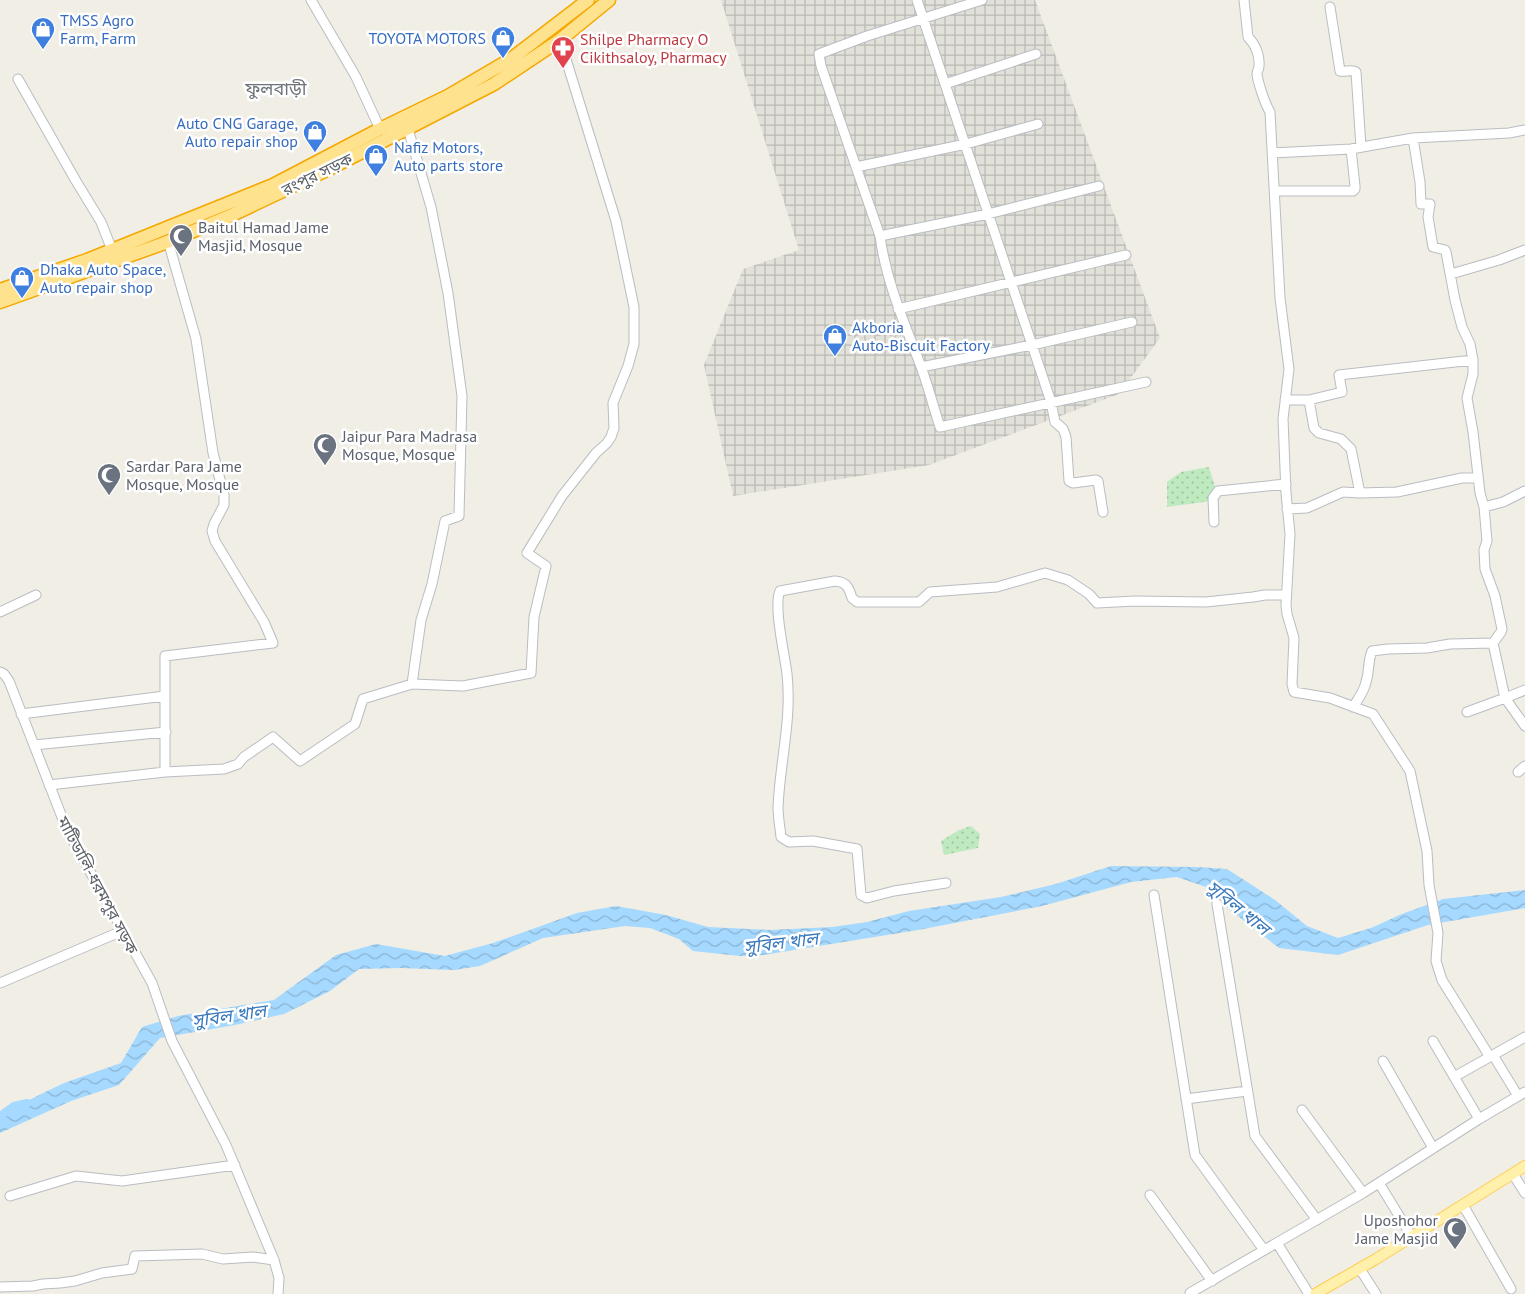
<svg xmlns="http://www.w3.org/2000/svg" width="1525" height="1294" viewBox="0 0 1525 1294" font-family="'PT Sans','Noto Sans Bengali',sans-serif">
	<defs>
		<pattern id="industrial-grid" width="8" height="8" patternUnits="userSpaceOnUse" patternTransform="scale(1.25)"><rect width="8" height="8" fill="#e1e0d9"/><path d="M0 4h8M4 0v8" fill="none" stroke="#bab9b4"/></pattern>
		<pattern id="grass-dots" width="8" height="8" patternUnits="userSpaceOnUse" patternTransform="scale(1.25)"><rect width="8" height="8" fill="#bfeabf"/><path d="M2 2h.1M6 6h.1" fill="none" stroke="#9ec19f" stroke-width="1.8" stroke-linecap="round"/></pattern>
		<pattern id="water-waves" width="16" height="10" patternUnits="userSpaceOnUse" patternTransform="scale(1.25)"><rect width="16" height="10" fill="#a6d9ff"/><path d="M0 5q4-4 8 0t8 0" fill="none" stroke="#8ab3d2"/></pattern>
	</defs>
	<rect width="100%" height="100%" fill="#f0eee5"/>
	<path fill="url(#industrial-grid)" d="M 721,0 L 1035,0 L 1160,338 L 1119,394 L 929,465 L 733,496 L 704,365 L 743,269 L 799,250 Z"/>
	<path fill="url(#grass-dots)" d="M 1209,467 L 1216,490 L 1210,494 L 1211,501 L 1167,507 L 1167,482 L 1181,472 Z
		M 971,826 L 980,834 L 978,848 L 944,855 L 941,841 L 959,830 Z"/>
	<path fill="url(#water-waves)" d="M 1111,866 L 1197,867 L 1227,869 L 1275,900 L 1307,926 L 1338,938 L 1371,928 L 1402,914 L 1443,899 L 1525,890 L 1525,908 L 1428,925 L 1338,955 L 1279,948 L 1225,906 L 1209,888 L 1177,877 L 1131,882 L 1042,906 L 918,930 L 763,955 L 740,956 L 693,951 L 679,939 L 650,928 L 625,926 L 543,938 L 480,966 L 454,970 L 401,968 L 359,969 L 330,991 L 284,1014 L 235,1025 L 160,1038 L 119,1085 L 71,1101 L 0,1133 L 0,1114 L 64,1083 L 121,1063 L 142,1027 L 178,1016 L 274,1000 L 336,955 L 376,944 L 445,956 L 493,943 L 577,913 L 616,906 L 666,915 L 708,927 L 770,930 L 832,927 L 867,922 L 909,911 L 1001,897 L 1056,884 Z"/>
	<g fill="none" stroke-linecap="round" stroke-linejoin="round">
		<path stroke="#a6d9ff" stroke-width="8" d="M 0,1116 L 14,1106 L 27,1103"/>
		<g stroke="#b9bdc2" stroke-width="11">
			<path id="minor" d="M 311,0 L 356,77 L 380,129
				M 917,0 L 1051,402 L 1055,422 L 1063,429 L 1066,437 L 1069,481 L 1073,483 L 1096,480 L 1098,481 L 1103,512
				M 982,0 L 867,36 L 819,54 L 821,66 L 880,236 C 886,281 904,322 920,364 C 928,385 933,406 940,427 L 1146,382
				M 1244,0 L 1248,37 C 1255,44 1260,55 1259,66 C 1259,71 1257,69 1257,74 C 1258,83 1265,104 1270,112 L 1280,298 L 1289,369 L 1283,419 L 1286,493 L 1290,534 L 1286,605 L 1287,614 L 1294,638 L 1292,684 L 1294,692 L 1330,698 L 1373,714 L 1410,771 L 1427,851 L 1429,885 L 1438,933 L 1436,961 L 1442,980 L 1490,1057
				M 1330,7 L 1340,71 C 1345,72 1352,69 1356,72 L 1361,147
				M 18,79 L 76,181 L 101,222 L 112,250
				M 945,84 L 1036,54
				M 408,129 L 431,207 L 448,293 L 462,396 L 459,516 L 445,521 L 432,584 L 421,620 L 412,684
				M 1413,138 L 1509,133 L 1525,130
				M 1272,153 L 1351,149 L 1413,138 L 1420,182 L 1421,204 L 1430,204 L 1428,217 L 1433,247 L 1445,250 L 1446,252 L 1455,300 L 1462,327 L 1470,344 L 1473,360 L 1473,374 L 1467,398 L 1473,432 L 1480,493 L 1484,507
				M 856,167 L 966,144 L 1038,124
				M 1275,191 L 1353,191 L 1355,189 L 1355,186 L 1351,149
				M 880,236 L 988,214 L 1099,186
				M 1451,274 L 1499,260 L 1525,250
				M 898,309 L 1126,255
				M 921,367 L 1032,345 L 1132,322
				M 1285,400 L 1309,400 L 1342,392 L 1339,375 L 1473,360
				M 1309,400 L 1314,428 L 1319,433 L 1341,439 L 1351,449 L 1360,493
				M 1287,509 L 1307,508 L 1343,492 L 1360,493 L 1397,492 L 1462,478 L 1478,478
				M 1214,522 L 1213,498 L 1218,491 L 1286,484
				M 0,612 L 36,595
				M 1493,643 L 1505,698 L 1525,726
				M 0,672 L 4,674 L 9,681 L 67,830 L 152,983 L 172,1041 L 226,1145 L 274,1260 L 279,1278 L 278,1294
				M 1353,707 C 1358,699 1364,692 1366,682 C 1370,670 1367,664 1372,651 L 1388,649 L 1427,648 L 1450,644 L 1493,643 L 1501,632 L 1502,629 L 1495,596 L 1485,569 L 1484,550 L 1487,541 L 1484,507 L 1503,502 L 1525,491
				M 1467,712 L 1505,698 L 1525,690
				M 21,714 L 165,696
				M 34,745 L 166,732
				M 165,772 L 165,656 L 273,643 L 264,622 L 215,541 L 212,531 L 214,524 L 224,505 L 224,495 L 213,453 L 196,339 L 168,241
				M 1518,772 L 1525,766
				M 49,785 L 165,772 L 224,769 L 238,764 L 244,757 L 273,737 L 300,761 L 355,724 L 363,699 L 412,684 L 463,686 L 531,673 L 534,617 L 546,566 L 527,553 L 562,496 L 596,453 L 607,443 L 611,437 L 614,428 L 613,403 L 628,366 L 634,344 L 634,307 L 616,221 L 560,40
				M 946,883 L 894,891 L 867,898 L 861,895 L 857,849 L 813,841 L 789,842 L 781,837 C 780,827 778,817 778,807 C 780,761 792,720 787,674 C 785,656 773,606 780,591 L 835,581 C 847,582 849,588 852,598 L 857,602 L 919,602 L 930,592 L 997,587 L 1045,573 L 1068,580 L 1089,594 L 1097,603 L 1135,601 L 1206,602 L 1253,597 L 1265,595 L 1286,595
				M 1154,895 L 1195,1155 L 1264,1250
				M 1217,904 L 1255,1136 L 1317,1220
				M 0,983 L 122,931
				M 1433,1041 L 1479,1119
				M 1493,1055 L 1518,1096
				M 1383,1061 L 1433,1148
				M 1454,1077 L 1525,1037
				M 1186,1099 L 1247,1091
				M 1302,1110 L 1363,1193
				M 1513,1174 L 1525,1193
				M 1379,1183 L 1412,1237
				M 1150,1195 L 1212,1281
				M 10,1196 L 76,1176 L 122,1181 L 235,1165
				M 1463,1205 L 1511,1289
				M 1277,1243 L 1309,1294
				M 1360,1269 L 1376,1294
				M 0,1287 L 33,1286 L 43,1284 L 60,1283 L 75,1281 L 102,1273 L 132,1269 L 135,1256 L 202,1254 L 223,1259 L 253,1257 L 274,1260
				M 1190,1293 L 1363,1193 L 1479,1119 L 1525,1092"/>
		</g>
		<g stroke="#ffcd4f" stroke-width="12">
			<path id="major" d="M 1315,1294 L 1376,1259 L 1525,1166"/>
		</g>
		<g stroke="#f5a800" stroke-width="15">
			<path id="highway" d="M 0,290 L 87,260 L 273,185 L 380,129 L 448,96 L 511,59 L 588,0
				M 0,302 L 162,244 L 232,215 L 329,169 L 494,84 L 560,40 L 609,0"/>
		</g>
		<use href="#minor" stroke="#fff" stroke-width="9"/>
		<use href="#major" stroke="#fff1ab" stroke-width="10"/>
		<use href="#highway" stroke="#ffe28d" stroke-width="12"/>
	</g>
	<defs>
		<g id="shop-pin" transform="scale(1.25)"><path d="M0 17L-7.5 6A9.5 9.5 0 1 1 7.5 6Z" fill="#3f7fe0" stroke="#fff"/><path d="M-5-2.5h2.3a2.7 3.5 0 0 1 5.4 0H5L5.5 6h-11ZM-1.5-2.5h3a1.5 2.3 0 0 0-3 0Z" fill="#fff"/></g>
		<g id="pharmacy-pin" transform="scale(1.25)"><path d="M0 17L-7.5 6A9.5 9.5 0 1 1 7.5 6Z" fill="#e0444e" stroke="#fff"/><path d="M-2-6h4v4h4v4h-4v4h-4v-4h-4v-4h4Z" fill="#fff"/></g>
		<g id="mosque-pin" transform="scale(1.25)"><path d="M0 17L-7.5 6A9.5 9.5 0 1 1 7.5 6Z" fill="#6b7280" stroke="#fff"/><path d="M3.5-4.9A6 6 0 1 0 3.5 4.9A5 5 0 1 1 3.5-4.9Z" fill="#fff"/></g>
	</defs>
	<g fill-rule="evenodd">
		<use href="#shop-pin" x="43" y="29"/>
		<use href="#shop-pin" x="503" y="38"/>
		<use href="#pharmacy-pin" x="563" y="48"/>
		<use href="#shop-pin" x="315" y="132"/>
		<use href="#shop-pin" x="376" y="156"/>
		<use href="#mosque-pin" x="181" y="236"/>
		<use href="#shop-pin" x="22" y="278"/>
		<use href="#shop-pin" x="835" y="336"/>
		<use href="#mosque-pin" x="325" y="445"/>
		<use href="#mosque-pin" x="109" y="475"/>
		<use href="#mosque-pin" x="1455" y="1229"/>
	</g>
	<g text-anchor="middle" stroke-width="5" stroke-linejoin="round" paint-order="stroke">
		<g font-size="16" fill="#366cbe" stroke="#fff" text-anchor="start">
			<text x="60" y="26">TMSS Agro<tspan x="60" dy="18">Farm, Farm</tspan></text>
			<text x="486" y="44" text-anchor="end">TOYOTA MOTORS</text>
			<text x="298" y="129" text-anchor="end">Auto CNG Garage,<tspan x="298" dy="18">Auto repair shop</tspan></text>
			<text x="394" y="153">Nafiz Motors,<tspan x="394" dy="18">Auto parts store</tspan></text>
			<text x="40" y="275">Dhaka Auto Space,<tspan x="40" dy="18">Auto repair shop</tspan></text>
			<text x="852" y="333">Akboria<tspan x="852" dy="18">Auto-Biscuit Factory</tspan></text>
		</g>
		<g font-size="16" fill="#be3a42" stroke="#fff" text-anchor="start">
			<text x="580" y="45">Shilpe Pharmacy O<tspan x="580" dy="18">Cikithsaloy, Pharmacy</tspan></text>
		</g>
		<g font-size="16" fill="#5c6167" stroke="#fff">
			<text transform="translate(317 174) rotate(-26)" y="6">রংপুর সড়ক</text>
			<text transform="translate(98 885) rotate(62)" y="6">মাটিডালি-ধরমপুর সড়ক</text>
		</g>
		<g font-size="16" fill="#5b616d" stroke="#fff" text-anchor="start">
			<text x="198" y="233">Baitul Hamad Jame<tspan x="198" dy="18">Masjid, Mosque</tspan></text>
			<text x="342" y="442">Jaipur Para Madrasa<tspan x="342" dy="18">Mosque, Mosque</tspan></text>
			<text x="126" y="472">Sardar Para Jame<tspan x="126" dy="18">Mosque, Mosque</tspan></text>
			<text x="1438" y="1226" text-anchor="end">Uposhohor<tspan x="1438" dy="18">Jame Masjid</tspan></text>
		</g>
		<g font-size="18" fill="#6d7379" stroke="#fff">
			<text x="276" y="95">ফুলবাড়ী</text>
		</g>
		<g font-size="18" font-style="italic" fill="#3878bc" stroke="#fff">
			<text transform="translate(1238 908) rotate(39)" y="6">সুবিল খাল</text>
			<text transform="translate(781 943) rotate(-7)" y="6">সুবিল খাল</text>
			<text transform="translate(229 1016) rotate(-8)" y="6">সুবিল খাল</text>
		</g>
	</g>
</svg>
